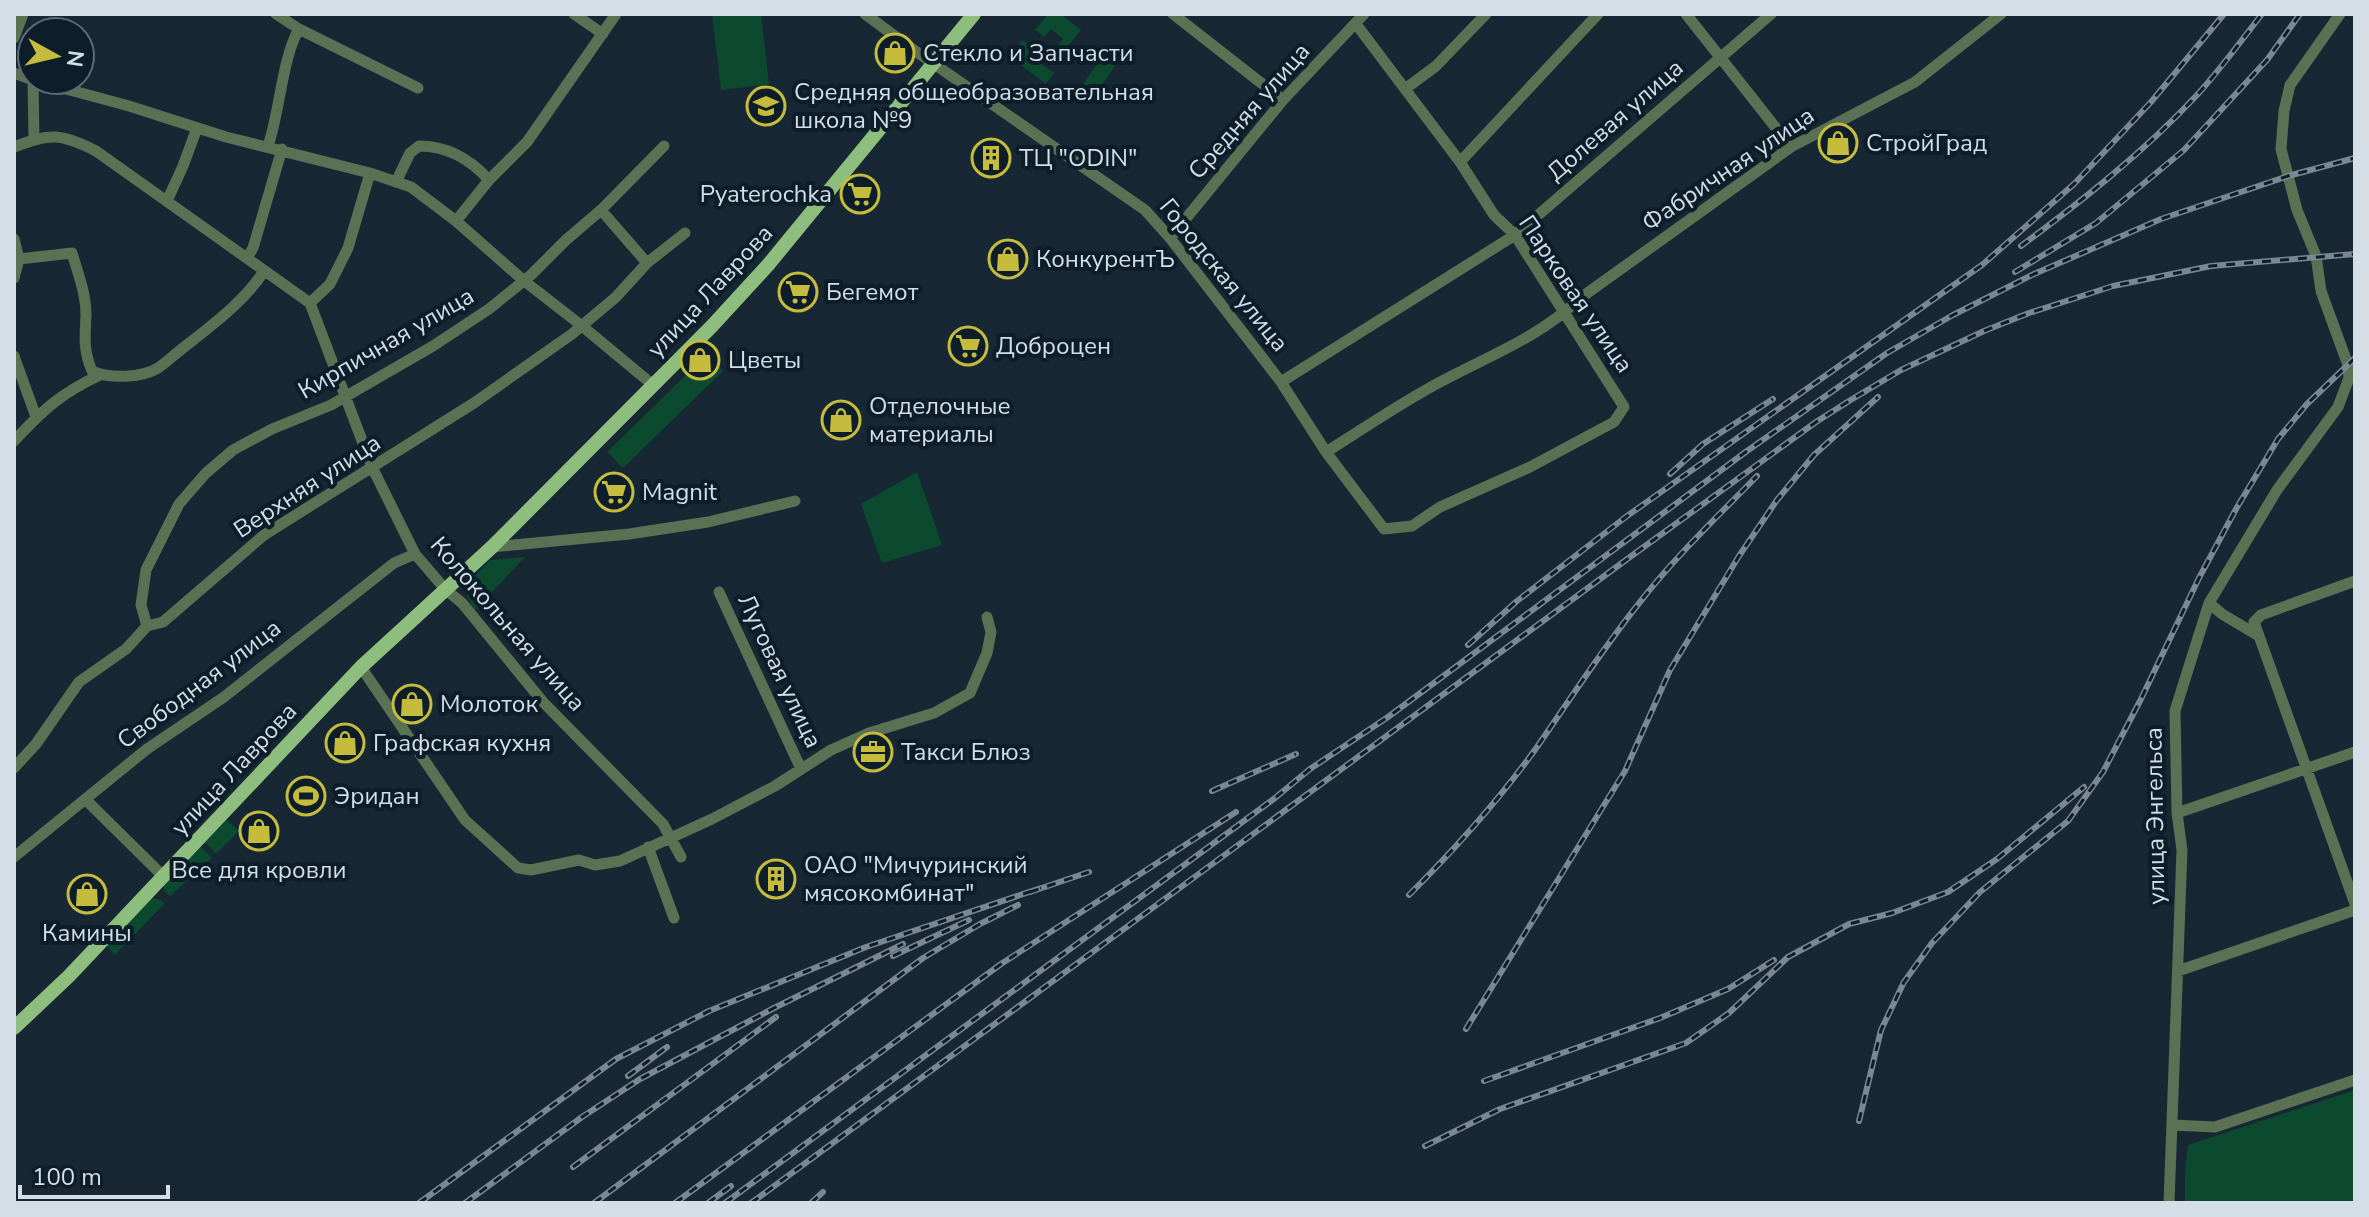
<svg xmlns="http://www.w3.org/2000/svg" width="2369" height="1217" viewBox="0 0 2369 1217" font-family="'Nunito Sans',sans-serif">
	<rect width="100%" height="100%" fill="#172734"/>
	<path fill="#0b4a2e" d="M 712,14 L 761,14 L 769,84 L 721,90 Z
		M 1048,14 L 1061,14 L 1081,30 L 1056,60 L 1050,55 L 1063,39 L 1051,29 L 1044,37 L 1035,30 Z
		M 1022,40 L 1038,51 L 1033,58 L 1054,73 L 1046,84 L 1010,57 Z
		M 1109,47 L 1122,56 L 1096,93 L 1083,84 Z
		M 710,358 L 723,371 L 623,468 L 607,452 L 690,371 L 694,374 Z
		M 917,472 L 942,545 L 882,563 L 861,504 Z
		M 525,557 L 474,611 L 464,588 L 490,560 Z
		M 227,820 L 239,831 L 216,854 L 205,842 Z
		M 201,847 L 212,858 L 170,896 L 165,892 L 163,884 Z
		M 152,898 L 161,900 L 164,904 L 115,955 L 107,946 Z
		M 2355,1090 L 2355,1203 L 2185,1203 L 2185,1169 L 2188,1145 Z"/>
	<g fill="none" stroke-linecap="round" stroke-linejoin="round">
		<path stroke="#5a7153" stroke-width="11" d="M 276,14 L 299,29 L 418,88
			M 574,14 L 603,34
			M 865,14 L 911,48 L 1145,210 L 1170,238 L 1281,382 L 1326,452 L 1384,529 L 1412,526 L 1440,507 L 1530,467 L 1614,422 L 1624,407 L 1515,235 L 1494,215 L 1460,162 L 1356,24
			M 1173,14 L 1283,100
			M 1686,14 L 1791,147
			M 14,38 L 23,14
			M 14,73 L 33,80 L 129,106 L 226,137 L 370,173 L 411,187 L 456,221 L 523,280 L 582,326 L 653,385
			M 33,80 L 34,139
			M 1405,89 L 1436,66 L 1486,14
			M 268,146 C 280,111 282,58 299,29
			M 14,147 C 50,133 61,133 96,151 L 310,303 L 372,467 L 415,554 L 445,589 L 462,603 L 543,702 L 663,824 L 681,857
			M 1460,162 L 1598,14
			M 396,182 L 410,153 L 419,146 C 447,146 471,160 489,180
			M 167,201 L 183,166 L 197,128
			M 601,210 L 647,263
			M 456,221 L 489,180 L 527,142 L 616,14
			M 1170,238 L 1283,100 L 1364,14
			M 14,239 L 19,259 L 14,278
			M 247,258 L 253,248 L 282,149
			M 19,259 L 72,253 C 78,273 86,294 86,315 C 85,338 83,349 92,371 C 109,379 142,378 158,368 C 167,362 175,354 183,348 C 211,326 245,301 264,271
			M 310,303 L 330,284 L 348,248 L 370,173
			M 14,356 L 36,417
			M 1281,382 L 1515,235 L 1771,14
			M 14,441 C 43,410 61,393 100,375
			M 1326,452 C 1361,430 1395,407 1431,387 C 1481,359 1538,339 1579,299 L 1791,147 L 1915,82 L 2001,14
			M 492,547 L 629,534 L 708,522 L 795,501
			M 2355,581 L 2261,615 L 2254,622 L 2355,904
			M 719,592 L 801,769
			M 2209,603 L 2222,614 L 2259,636
			M 147,626 L 141,605 L 146,570 L 179,504 L 206,473 L 233,450 L 272,429 L 331,405 L 433,346 L 489,309 L 531,275 L 566,240 L 601,210 L 664,146
			M 361,667 L 465,820 L 518,868 L 531,870 L 579,860 L 595,865 L 620,861 L 712,819 L 775,786 L 831,750 L 869,733 L 934,713 L 970,693 L 987,653 L 991,632 L 987,617
			M 14,768 L 36,744 L 79,682 L 126,649 L 147,626 L 163,622 L 264,535 L 474,403 L 572,334 L 616,297 L 647,263 L 685,233
			M 85,799 L 163,876
			M 2177,813 L 2355,752
			M 648,847 L 674,918
			M 14,857 L 147,749 L 224,697 L 394,563 L 415,554
			M 2178,971 L 2355,910
			M 2172,1125 L 2215,1127 L 2355,1080
			M 2169,1203 L 2182,850 L 2177,813 L 2175,711 L 2209,603 L 2277,490 L 2338,407 L 2349,378 L 2348,365 L 2321,291 L 2316,256 L 2297,210 L 2281,149 L 2284,111 L 2290,85 L 2340,14"/>
		<path stroke="#8ebe7d" stroke-width="14" d="M 14,1028 L 69,976 L 361,667 L 492,547 L 712,326 L 768,265 L 974,14"/>
		<g stroke="#7b8892" stroke-width="6">
			<path id="rail" d="M 2021,246 C 2083,200 2144,152 2197,95 C 2220,70 2241,41 2262,14
				M 2015,272 L 2096,223 L 2184,150 L 2267,60 L 2300,14
				M 1670,474 L 1703,444 L 1773,399
				M 1468,645 L 1517,601 L 1627,516 L 1982,265 L 2074,184 L 2151,102 L 2224,14
				M 1212,791 L 1296,754
				M 1030,892 L 1089,872
				M 1409,895 C 1455,849 1499,800 1537,747 C 1571,698 1603,648 1640,602 C 1675,557 1717,517 1757,476
				M 893,956 L 969,920
				M 1466,1029 L 1625,771 L 1670,670 L 1739,556 L 1777,500 L 1814,455 L 1878,397
				M 628,1076 L 667,1047
				M 1484,1081 L 1660,1018 L 1728,989 L 1774,960
				M 1859,1121 L 1881,1030 L 1904,982 L 1932,943 L 1980,892 L 2068,821 L 2103,772 L 2141,699 L 2199,578 L 2236,509 L 2278,439 L 2307,404 L 2355,358
				M 1425,1146 L 1500,1109 L 1686,1043 L 1729,1013 L 1788,957 L 1849,924 L 1892,913 L 1948,892 L 1997,859 L 2084,787
				M 573,1167 L 776,1017
				M 419,1203 L 616,1059 L 709,1011 L 866,947 L 1041,888
				M 465,1203 L 582,1117 L 640,1079 L 774,1008 L 903,944
				M 594,1203 L 923,958 L 980,924 L 1018,905
				M 675,1203 L 1001,964 L 1236,812
				M 708,1203 L 731,1186
				M 725,1203 L 1275,798 L 1310,769 L 1388,717 L 1747,451 L 1887,353 L 1953,315 L 2034,274 L 2161,219 L 2288,176 L 2355,158
				M 751,1203 L 1630,557 L 1816,422 L 1849,401 L 1901,370 L 1984,331 L 2029,313 L 2113,286 L 2211,266 L 2355,254
				M 811,1203 L 823,1192"/>
		</g>
		<use href="#rail" stroke="#0d1e2a" stroke-width="3" stroke-dasharray="9" stroke-linecap="butt"/>
	</g>
	<defs>
		<g id="shop-ring" transform="scale(2)"><circle r="9.5" fill="#0d1e2a" stroke="#c5bc3d" stroke-width="1.5"/><path d="M-5-2.5h2.3a2.7 3.5 0 0 1 5.4 0H5L5.5 6h-11ZM-1.5-2.5h3a1.5 2.3 0 0 0-3 0Z" fill="#c5bc3d"/></g>
		<g id="school-ring" transform="scale(2)"><circle r="9.5" fill="#0d1e2a" stroke="#c5bc3d" stroke-width="1.5"/><path d="M0-5L7-2L0 1L-7-2ZM-4 1L0 2.5L4 1V4Q0 6-4 4Z" fill="#c5bc3d"/></g>
		<g id="building-ring" transform="scale(2)"><circle r="9.5" fill="#0d1e2a" stroke="#c5bc3d" stroke-width="1.5"/><path d="M-4-6H4V6H1V3H-1V6H-4ZM-2.5-4.3h1.7v1.8h-1.7ZM.8-4.3h1.7v1.8H.8ZM-2.5-1h1.7V.8h-1.7ZM.8-1h1.7V.8H.8Z" fill="#c5bc3d"/></g>
		<g id="supermarket-ring" transform="scale(2)"><circle r="9.5" fill="#0d1e2a" stroke="#c5bc3d" stroke-width="1.5"/><path d="M-6-5.5h2.5l.6 2H6L4.5 2H-2.5L-4.4-4H-6ZM-1.5 3.2a1.3 1.3 0 1 0 .1 0ZM3 3.2a1.3 1.3 0 1 0 .1 0Z" fill="#c5bc3d"/></g>
		<g id="office-ring" transform="scale(2)"><circle r="9.5" fill="#0d1e2a" stroke="#c5bc3d" stroke-width="1.5"/><path d="M-6-3h4V-5.5h4V-3h4V5H-6ZM-1-4.5V-3h2v-1.5ZM-6 0V1H6V0Z" fill="#c5bc3d"/></g>
		<g id="stadium-ring" transform="scale(2)"><circle r="9.5" fill="#0d1e2a" stroke="#c5bc3d" stroke-width="1.5"/><path d="M0-5a6.5 5 0 1 0 0 10a6.5 5 0 1 0 0-10ZM-3.5-1.8h7v3.6h-7Z" fill="#c5bc3d"/></g>
	</defs>
	<g fill-rule="evenodd">
		<use href="#shop-ring" x="895" y="53"/>
		<use href="#school-ring" x="766" y="106"/>
		<use href="#shop-ring" x="1838" y="143"/>
		<use href="#building-ring" x="991" y="158"/>
		<use href="#supermarket-ring" x="860" y="194"/>
		<use href="#shop-ring" x="1008" y="259"/>
		<use href="#supermarket-ring" x="798" y="292"/>
		<use href="#supermarket-ring" x="968" y="346"/>
		<use href="#shop-ring" x="700" y="360"/>
		<use href="#shop-ring" x="841" y="420"/>
		<use href="#supermarket-ring" x="614" y="492"/>
		<use href="#shop-ring" x="412" y="704"/>
		<use href="#shop-ring" x="345" y="743"/>
		<use href="#office-ring" x="873" y="752"/>
		<use href="#stadium-ring" x="306" y="796"/>
		<use href="#shop-ring" x="259" y="831"/>
		<use href="#building-ring" x="776" y="879"/>
		<use href="#shop-ring" x="87" y="894"/>
	</g>
	<g text-anchor="middle" stroke-width="8" stroke-linejoin="round" paint-order="stroke">
		<g font-size="24" fill="#d3dee6" stroke="#0d1e2a" text-anchor="start">
			<text x="923" y="61">Стекло и Запчасти</text>
			<text x="794" y="100">Средняя общеобразовательная<tspan x="794" dy="28">школа №9</tspan></text>
			<text x="1866" y="151">СтройГрад</text>
			<text x="1019" y="166">ТЦ "ODIN"</text>
			<text x="832" y="202" text-anchor="end">Pyaterochka</text>
			<text x="1036" y="267">КонкурентЪ</text>
			<text x="826" y="300">Бегемот</text>
			<text x="996" y="354">Доброцен</text>
			<text x="728" y="368">Цветы</text>
			<text x="869" y="414">Отделочные<tspan x="869" dy="28">материалы</tspan></text>
			<text x="642" y="500">Magnit</text>
			<text x="440" y="712">Молоток</text>
			<text x="373" y="751">Графская кухня</text>
			<text x="901" y="760">Такси Блюз</text>
			<text x="334" y="804">Эридан</text>
			<text x="804" y="873">ОАО "Мичуринский<tspan x="804" dy="28">мясокомбинат"</tspan></text>
			<text x="259" y="878" text-anchor="middle">Все для кровли</text>
			<text x="87" y="941" text-anchor="middle">Камины</text>
		</g>
		<g font-size="24" fill="#d3dee6" stroke="#0d1e2a">
			<text transform="translate(1249 111) rotate(-49)" y="8">Средняя улица</text>
			<text transform="translate(1615 120) rotate(-41)" y="8">Долевая улица</text>
			<text transform="translate(1728 169) rotate(-34)" y="8">Фабричная улица</text>
			<text transform="translate(1224 275) rotate(51)" y="8">Городская улица</text>
			<text transform="translate(710 291) rotate(-47)" y="8">улица Лаврова</text>
			<text transform="translate(1576 294) rotate(56)" y="8">Парковая улица</text>
			<text transform="translate(386 343) rotate(-30)" y="8">Кирпичная улица</text>
			<text transform="translate(307 486) rotate(-33)" y="8">Верхняя улица</text>
			<text transform="translate(508 624) rotate(49)" y="8">Колокольная улица</text>
			<text transform="translate(780 671) rotate(65)" y="8">Луговая улица</text>
			<text transform="translate(199 684) rotate(-37)" y="8">Свободная улица</text>
			<text transform="translate(234 769) rotate(-47)" y="8">улица Лаврова</text>
			<text transform="translate(2155 816) rotate(-91)" y="8">улица Энгельса</text>
		</g>
	</g>
	<rect width="2369" height="1217" fill="none" stroke="#d3dee6" stroke-width="32"/>
	<g transform="translate(56 56) rotate(98)"><circle r="38" fill="#0d1e2a" stroke="#5c6b75" stroke-width="2"/>
	<path d="M0-6L14 30L0 20L-14 30Z" fill="#c5bc3d"/>
	<text y="-12" font-size="22" font-weight="bold" text-anchor="middle" fill="#d3dee6">N</text>
	</g>
	<path d="M20 1185v12h148v-12" fill="none" stroke="#d3dee6" stroke-width="4"/>
	<text x="32" y="1185" font-size="24" fill="#d3dee6" stroke="#0d1e2a" stroke-width="6" paint-order="stroke">100 m</text>
</svg>
